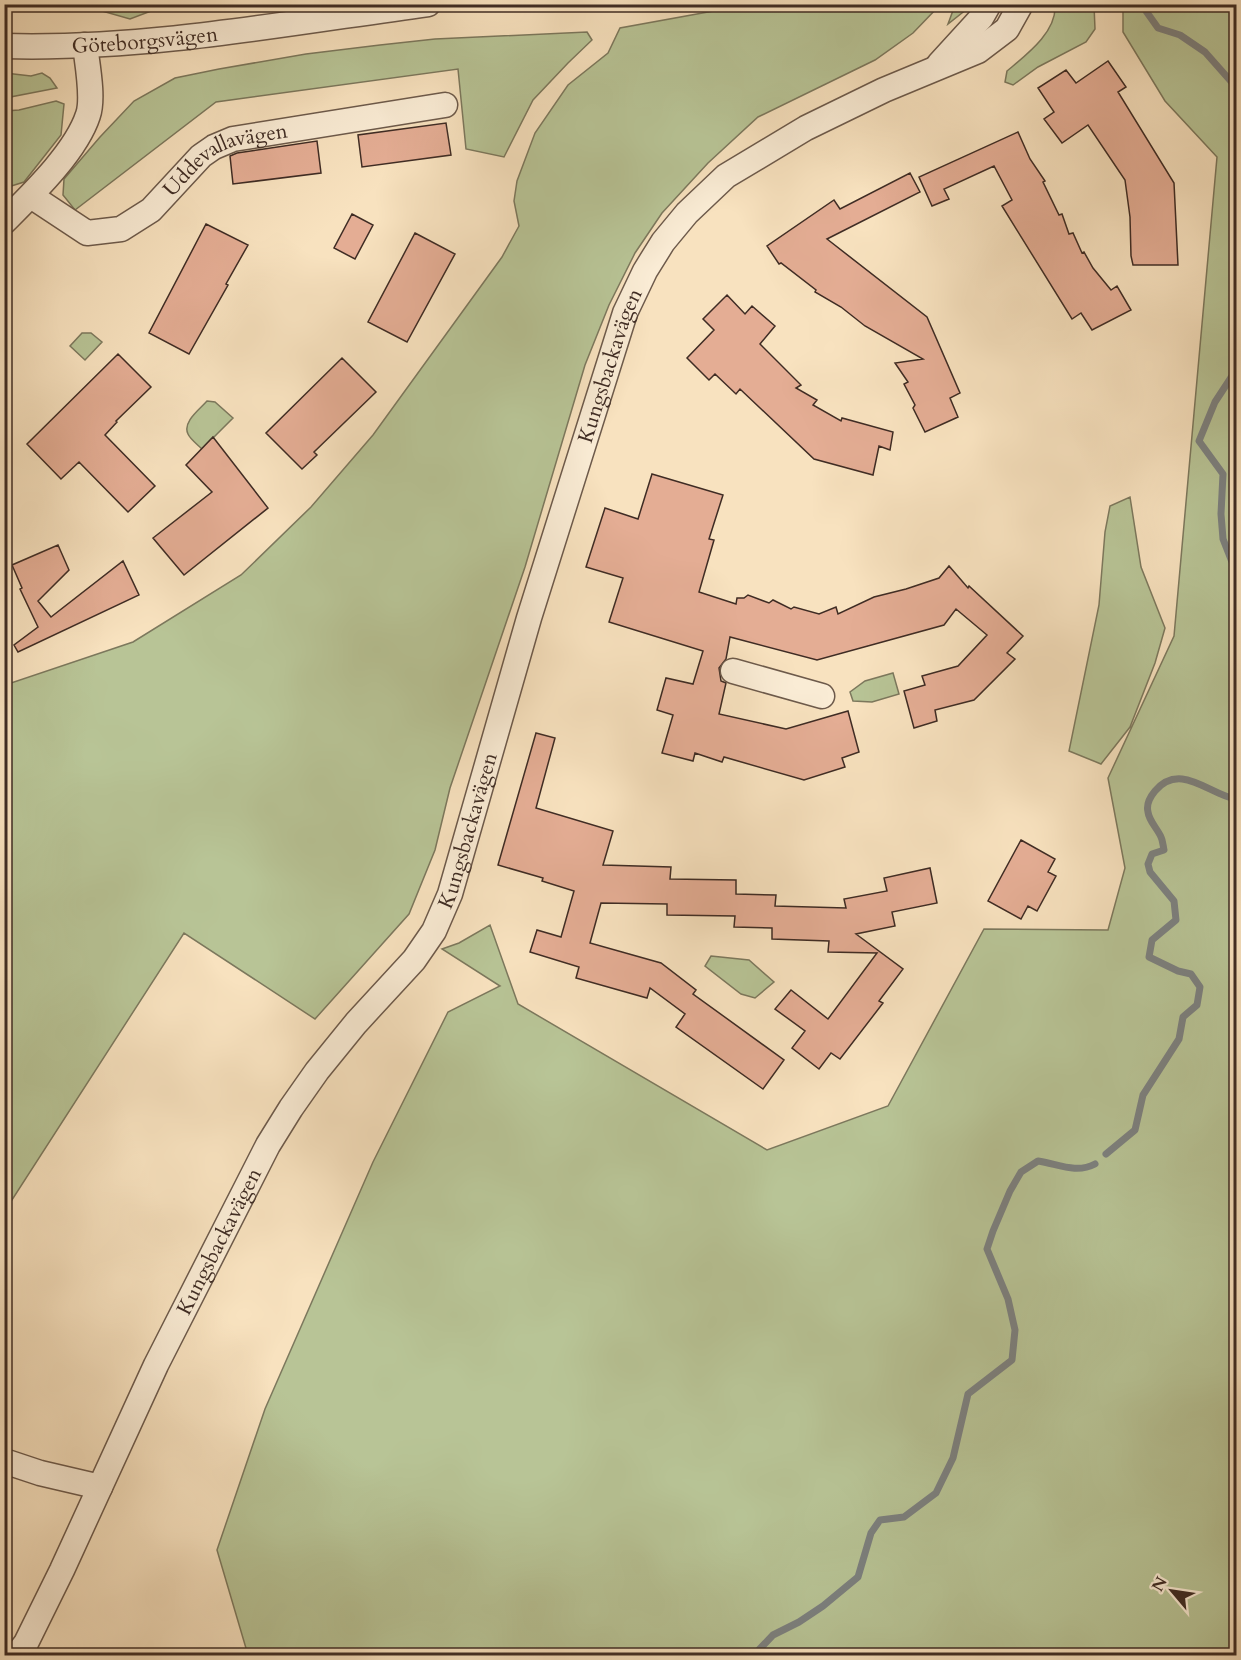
<svg xmlns="http://www.w3.org/2000/svg" width="1241" height="1660" viewBox="0 0 1241 1660" font-family="Cardo,serif">
	<rect width="100%" height="100%" fill="#f8e2bf"/>
	<filter id="stains"><feTurbulence type="fractalNoise" baseFrequency=".00333" numOctaves="4"/><feColorMatrix values="0 0 0 0 .2 0 0 0 0 .09 0 0 0 0 .02 0 0 0 .5 -.17"/></filter>
	<radialGradient id="worn" r=".72"><stop offset=".6" stop-color="#630" stop-opacity="0"/><stop offset="1" stop-color="#630" stop-opacity=".3"/></radialGradient>
	<path fill="#b8c496" stroke="#7c785d" stroke-width="1.5" d="M 752,4 L 937,5 L 936,9 L 913,33 L 875,60 L 758,117 L 708,163 L 662,213 L 635,253 L 609,305 L 585,365 L 525,567 L 450,788 L 435,850 L 409,914 L 315,1019 L 184,933 L 10,1203 L 5,1203 L 5,685 L 133,642 L 241,575 L 311,507 L 373,435 L 502,257 L 519,226 L 514,201 L 517,181 L 535,133 L 568,85 L 608,53 L 620,28 Z
		M 81,5 L 167,5 L 130,19 Z
		M 955,5 L 972,5 L 948,24 Z
		M 1055,5 L 1094,5 L 1095,29 L 1086,42 L 1038,67 L 1013,85 L 1005,82 L 1007,71 C 1026,55 1057,32 1055,5 Z
		M 1123,5 L 1236,5 L 1236,1655 L 248,1655 L 217,1550 L 265,1409 L 373,1162 L 448,1012 L 500,986 L 442,949 L 459,943 L 490,925 L 518,1004 L 767,1150 L 888,1106 L 984,929 L 1108,930 L 1125,868 L 1108,778 L 1174,636 L 1217,157 L 1165,101 L 1123,32 Z
		M 587,32 L 592,40 L 568,63 L 533,100 L 504,157 L 466,149 L 458,69 L 216,102 L 75,210 L 63,195 L 64,179 L 100,137 L 134,101 L 175,78 L 219,69 L 306,54 L 380,45 L 435,39 Z
		M 5,73 L 31,76 L 42,73 L 50,78 L 57,88 L 5,98 Z
		M 56,101 L 64,104 L 61,135 L 24,182 L 5,188 L 5,111 L 19,110 Z
		M 82,333 L 91,333 L 102,342 L 85,360 L 70,346 Z
		M 207,401 L 215,402 L 233,418 L 202,449 C 198,445 190,439 188,434 C 182,422 200,409 207,401 Z
		M 1130,497 L 1141,567 L 1165,628 L 1155,663 L 1130,727 L 1101,764 L 1069,751 L 1099,605 L 1105,532 L 1110,506 Z
		M 893,673 L 899,694 L 872,702 L 853,701 L 850,692 L 865,681 Z
		M 711,956 L 749,960 L 774,982 L 755,998 L 741,994 L 705,966 Z"/>
	<g fill="none" stroke-linecap="round" stroke-linejoin="round">
		<path stroke="#7c8180" stroke-width="7" d="M 1141,4 L 1158,28 L 1180,35 L 1205,52 L 1236,87
			M 1236,370 L 1215,402 L 1199,441 L 1223,474 L 1221,514 L 1223,539 L 1236,572
			M 1106,1154 L 1135,1130 L 1143,1095 L 1179,1039 L 1183,1017 L 1197,1005 L 1200,987 L 1191,974 L 1178,971 L 1149,957 L 1152,940 L 1176,920 L 1174,901 L 1150,872 L 1148,864 L 1152,854 L 1164,850 C 1163,846 1163,841 1161,837 C 1157,828 1149,821 1148,812 C 1146,804 1150,797 1155,791 C 1180,761 1210,795 1236,799
			M 753,1656 L 773,1635 L 799,1622 L 823,1606 L 858,1577 L 871,1533 L 880,1520 L 904,1517 L 936,1493 L 953,1458 L 968,1394 L 1012,1360 L 1015,1330 L 1008,1299 L 987,1249 L 993,1231 L 1010,1191 L 1021,1172 L 1038,1161 C 1058,1164 1076,1174 1095,1164"/>
	</g>
	<path fill="#e4ad94" stroke="#3f2c24" stroke-width="1.5" d="M 1108,61 L 1126,87 L 1118,92 L 1174,183 L 1178,265 L 1133,265 L 1131,256 L 1130,217 L 1125,180 L 1088,125 L 1062,143 L 1044,119 L 1054,112 L 1038,88 L 1066,70 L 1076,83 Z
		M 446,123 L 451,155 L 362,167 L 358,135 Z
		M 1018,132 L 1030,159 L 1045,181 L 1043,182 L 1059,215 L 1062,214 L 1069,234 L 1073,233 L 1082,253 L 1084,252 L 1093,268 L 1111,290 L 1117,286 L 1131,310 L 1092,330 L 1081,313 L 1072,319 L 1002,206 L 1012,200 L 994,166 L 944,189 L 949,199 L 932,206 L 919,177 Z
		M 317,141 L 321,173 L 233,184 L 230,156 L 237,153 Z
		M 910,173 L 920,192 L 827,239 L 927,317 L 960,393 L 950,398 L 958,417 L 925,432 L 913,408 L 915,405 L 904,384 L 908,382 L 895,363 L 923,359 L 865,326 L 841,307 L 815,292 L 816,290 L 781,263 L 779,264 L 767,246 L 834,200 L 840,209 Z
		M 352,214 L 373,225 L 355,259 L 334,248 Z
		M 206,224 L 248,245 L 226,284 L 228,285 L 189,354 L 149,333 Z
		M 415,233 L 455,254 L 407,342 L 368,322 Z
		M 727,295 L 745,314 L 752,306 L 775,326 L 760,344 L 801,385 L 796,388 L 817,400 L 813,405 L 841,421 L 842,418 L 893,432 L 890,450 L 879,446 L 873,475 L 814,459 L 740,389 L 736,394 L 715,374 L 709,380 L 687,358 L 714,330 L 703,319 Z
		M 118,354 L 151,387 L 116,421 L 117,422 L 105,435 L 155,486 L 128,512 L 79,462 L 61,479 L 27,444 Z
		M 342,358 L 376,392 L 314,452 L 317,455 L 302,469 L 266,433 Z
		M 213,437 L 268,508 L 184,575 L 153,538 L 212,492 L 186,465 Z
		M 652,474 L 723,495 L 709,539 L 714,540 L 699,592 L 736,604 L 737,598 L 744,598 L 748,595 L 769,603 L 773,600 L 791,609 L 794,607 L 819,614 L 836,607 L 838,614 L 874,597 L 906,589 L 939,578 L 949,566 L 968,588 L 969,586 L 1023,636 L 1007,653 L 1015,659 L 974,700 L 935,710 L 937,721 L 914,728 L 904,691 L 925,685 L 922,676 L 958,666 L 987,635 L 956,609 L 944,625 L 817,660 L 730,637 L 726,659 L 719,668 L 721,681 L 726,683 L 719,714 L 786,729 L 848,711 L 859,752 L 842,758 L 845,767 L 804,780 L 724,757 L 722,762 L 695,753 L 693,761 L 662,753 L 673,715 L 657,710 L 666,678 L 693,684 L 703,651 L 609,622 L 623,578 L 586,567 L 605,508 L 638,519 Z
		M 58,545 L 69,570 L 38,601 L 51,617 L 123,561 L 139,595 L 18,652 L 14,645 L 38,627 L 20,589 L 22,588 L 12,565 Z
		M 536,733 L 555,738 L 536,808 L 613,831 L 603,865 L 671,867 L 670,879 L 736,880 L 736,894 L 776,895 L 775,906 L 846,908 L 844,899 L 887,891 L 884,878 L 930,868 L 937,903 L 892,912 L 895,926 L 856,934 L 903,969 L 879,1001 L 883,1003 L 840,1059 L 831,1053 L 819,1069 L 792,1048 L 805,1031 L 775,1009 L 791,990 L 828,1019 L 877,953 L 828,952 L 829,941 L 772,939 L 772,928 L 734,927 L 735,916 L 667,915 L 667,904 L 601,903 L 590,943 L 661,963 L 696,990 L 693,994 L 784,1060 L 763,1089 L 676,1027 L 685,1014 L 650,988 L 647,998 L 576,978 L 579,967 L 530,952 L 537,930 L 561,937 L 574,891 L 542,881 L 543,878 L 498,865 Z
		M 1021,840 L 1055,859 L 1048,872 L 1056,876 L 1037,911 L 1028,906 L 1021,919 L 988,901 Z"/>
	<g fill="none" stroke-linecap="round" stroke-linejoin="round">
		<g stroke="#6d5a4b" stroke-width="27">
			<g id="minor">
				<path id="s1" d="M 4,46 C 146,50 288,23 428,4"/>
				<path d="M 939,64 L 981,18 L 989,4"/>
				<path id="s2" d="M 31,196 L 87,233 L 121,229 L 151,210 L 201,156 L 214,147 L 233,139 L 445,105"/>
				<path d="M 4,222 C 32,194 76,152 88,115 C 94,98 87,63 85,45"/>
				<path d="M 733,671 L 822,696"/>
				<path d="M 4,1461 L 40,1473 L 100,1487"/>
				<path id="s3" d="M 16,1656 L 26,1643 L 62,1570 L 156,1365 L 268,1145 L 291,1108 L 317,1071 L 356,1023 L 414,960 L 434,931 L 450,894 L 529,618 L 625,313 L 645,271 L 663,242 L 687,213 L 726,176 L 806,128 L 884,90 L 978,51 L 1007,29 L 1021,4"/>
			</g>
		</g>
		<use href="#minor" stroke="#faecd5" stroke-width="24"/>
	</g>
	<g text-anchor="middle" stroke-width="6" stroke-linejoin="round" paint-order="stroke">
		<g font-size="21" fill="#3f2c24" stroke="#faecd5">
			<text dy="7" stroke="none"><textPath href="#s1" startOffset="141">Göteborgsvägen</textPath></text>
			<text dy="7" stroke="none"><textPath href="#s2" startOffset="231">Uddevallavägen</textPath></text>
			<text dy="7" stroke="none"><textPath href="#s3" startOffset="1434">Kungsbackavägen</textPath></text>
			<text dy="7" stroke="none"><textPath href="#s3" startOffset="948">Kungsbackavägen</textPath></text>
			<text dy="7" stroke="none"><textPath href="#s3" startOffset="462">Kungsbackavägen</textPath></text>
		</g>
	</g>
	<rect width="1241" height="1660" fill="none" stroke="#f8e2bf" stroke-width="24"/>
	<rect x="6" y="6" width="1229" height="1648" fill="none" stroke="#3f2c24" stroke-width="3"/>
	<rect x="12" y="12" width="1217" height="1636" fill="none" stroke="#3f2c24" stroke-width="1.5"/>
	<g transform="translate(1172 1591) rotate(299)" stroke="#faecd5" stroke-width="4.5" paint-order="stroke">
	<path d="M0-4.5L10 22L0 15L-10 22Z" fill="#3f2c24"/>
	<text y="-9" font-size="16" font-weight="bold" text-anchor="middle" fill="#3f2c24">N</text>
	</g>
	<rect width="100%" height="100%" filter="url(#stains)"/>
	<rect width="100%" height="100%" fill="url(#worn)"/>
</svg>
